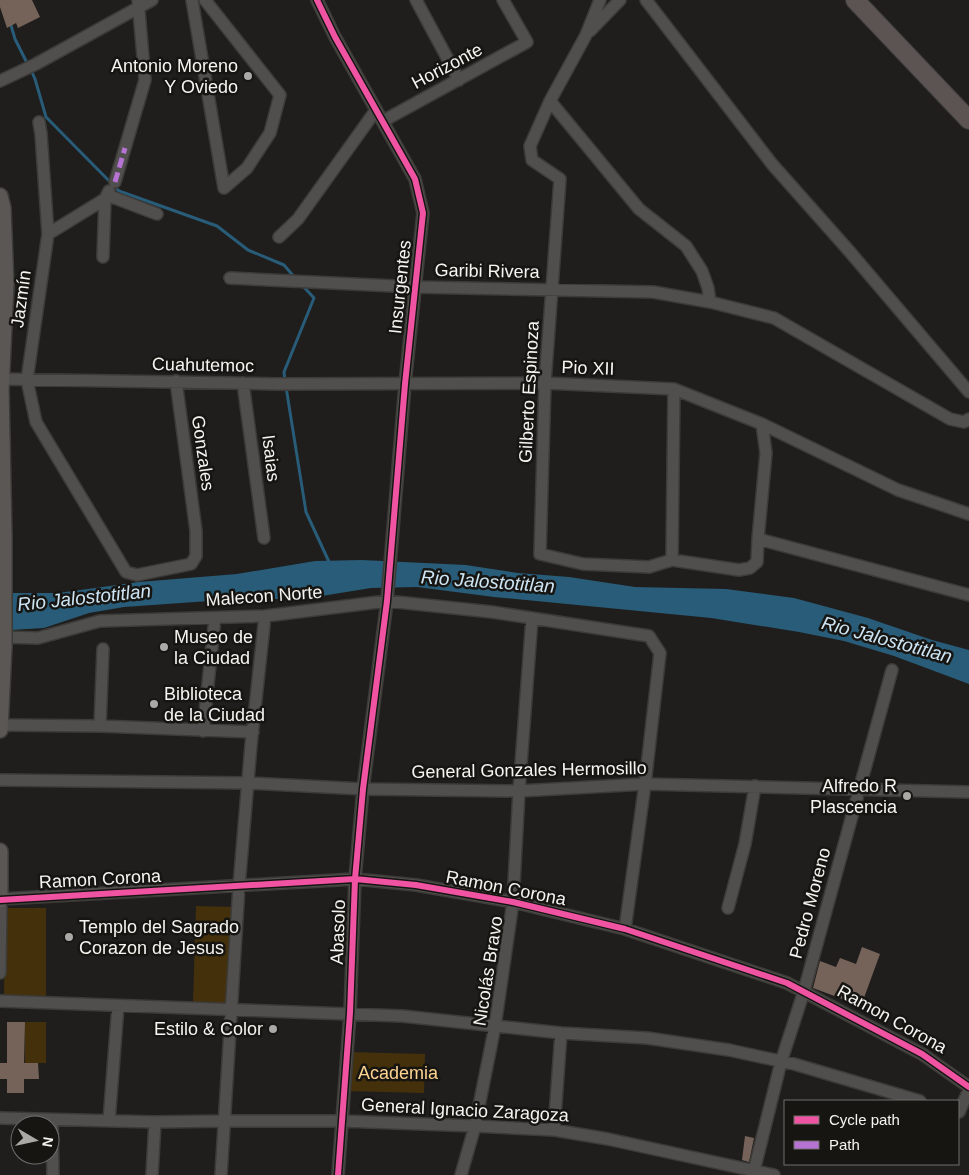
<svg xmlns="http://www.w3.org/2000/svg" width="969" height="1175" viewBox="0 0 969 1175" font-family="Helvetica,sans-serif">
	<rect width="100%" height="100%" fill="#1f1e1c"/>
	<path fill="#44310b" d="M 196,906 L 233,907 L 228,1004 L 193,1002 Z
		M 5,908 L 46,908 L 46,997 L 4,997 Z
		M 25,1022 L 46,1022 L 46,1063 L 25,1063 Z
		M 347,1052 L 425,1054 L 424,1093 L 344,1091 Z"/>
	<path fill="#285c78" d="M 362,560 L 466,565 L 518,573 L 569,577 L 635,587 L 726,589 L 794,598 L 868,618 L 932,640 L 969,650 L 969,684 L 894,656 L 844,641 L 799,632 L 711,618 L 494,597 L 417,587 L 371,588 L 303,599 L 238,599 L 124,607 L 89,613 L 44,628 L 11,630 L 0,593 L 58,593 L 139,582 L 237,574 L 315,561 Z"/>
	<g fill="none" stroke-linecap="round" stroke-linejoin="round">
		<path stroke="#285c78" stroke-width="3" d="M 10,22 L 15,39 L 28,65
			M 31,70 L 35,79 L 46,117 L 119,191 L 217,226 L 248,250 L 284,265 L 296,279
			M 285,381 L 284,372 L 314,298 L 302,285
			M 286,387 L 306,512 L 330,564"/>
	</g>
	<path fill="#75635a" d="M 0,0 L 32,0 L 40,17 L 18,28 L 16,23 L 7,28 L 0,7 Z
		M 862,947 L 880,954 L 861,1006 L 813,988 L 820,961 L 836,967 L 840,958 L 856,964 Z
		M 7,1022 L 25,1022 L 24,1063 L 38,1063 L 39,1079 L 24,1079 L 24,1093 L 7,1093 L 7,1079 L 0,1079 L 0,1063 L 7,1063 Z
		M 745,1136 L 754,1138 L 749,1162 L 742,1160 Z"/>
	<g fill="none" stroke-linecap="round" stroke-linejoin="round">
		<g stroke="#3c3b38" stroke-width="14">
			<path id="street" d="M 192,0 L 224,188
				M 205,0 L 280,95 L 270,133 L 247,168 L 224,188
				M 317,0 L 335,37 L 415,179 L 423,213 L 405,384 L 387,601 L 363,789 L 355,879 L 350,1013 L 338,1175
				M 416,0 L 459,80
				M 600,0 L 586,35 L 550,101 L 530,146 L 532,160 L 560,179 L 545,383 L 540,554 L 583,564 L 649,567 L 672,560 L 739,570 L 750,568 L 757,562 L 758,539
				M 646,0 L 772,164 L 850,252 L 969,392
				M 590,31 L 620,0
				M 0,81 L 36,64 L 152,0
				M 383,121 L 527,42 L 503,0
				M 39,122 L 41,134 L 48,234 L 27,380 L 36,422 L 126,572 L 137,575 L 191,564 L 196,556 L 196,531 L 176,381
				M 115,182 L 145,80 L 138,0
				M 107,195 L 157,214
				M 48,234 L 105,199 L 109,191
				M 279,237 L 298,219 L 376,110
				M 103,257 L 105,199
				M 230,278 L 415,287 L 653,292 L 710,302 L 708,288 L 702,271 L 686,246 L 639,209 L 550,101
				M 710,302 L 774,318 L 950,419 L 964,422 L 969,419
				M 0,379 L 278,384 L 545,383 L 674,389 L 762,424
				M 243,383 L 264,538
				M 969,514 L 898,490 L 762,424 L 766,453 L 758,539 L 969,595
				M 672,560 L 674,389
				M 0,637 L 38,638 L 100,621 L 265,616 L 387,601 L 492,612 L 649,636 L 660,653 L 645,784 L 625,929
				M 0,725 L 100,726 L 253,732
				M 100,726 L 103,649
				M 203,731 L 215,618
				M 0,780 L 248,783 L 363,789 L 519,791 L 645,784 L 969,792
				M 728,908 L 745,844 L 755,786
				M 0,973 L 1,899 L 355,879 L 416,885 L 513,902 L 625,929 L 787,983 L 922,1054 L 969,1087
				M 0,1001 L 402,1016 L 561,1033 L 647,1038 L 729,1050 L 794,1064 L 920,1101
				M 959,1112 L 969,1090
				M 0,1118 L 155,1122 L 224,1121 L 342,1121 L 475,1126 L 554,1130 L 608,1139 L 774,1175
				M 52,1120 L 53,1175
				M 109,1121 L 118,1006
				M 554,1130 L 561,1033
				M 152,1175 L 155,1122
				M 221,1175 L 239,886 L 251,745 L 265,616
				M 461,1175 L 475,1126 L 495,1026 L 513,902 L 519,791 L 532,618
				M 753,1175 L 781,1062 L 804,991 L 892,670"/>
		</g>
		<g stroke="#3c3b38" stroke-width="18">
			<path id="secondary" d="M 0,196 L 3,208 L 6,285 L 1,389 L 4,536
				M 0,730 L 4,647
				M 0,851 L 0,900"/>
		</g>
		<g stroke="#3c3b38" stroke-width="20">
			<path id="primary" d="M 855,0 L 969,120"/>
		</g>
		<use href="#street" stroke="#504f4e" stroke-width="11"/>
		<use href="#secondary" stroke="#5b5755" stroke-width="15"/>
		<use href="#primary" stroke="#5c5452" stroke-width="18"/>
		<g stroke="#3c3b38" stroke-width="18" stroke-linecap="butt">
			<path id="secondary-bridge" d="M 4,647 L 4,536"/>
		</g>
		<use href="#secondary-bridge" stroke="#5b5755" stroke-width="15"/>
		<path stroke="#b673d3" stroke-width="5" stroke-dasharray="10 5" stroke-linecap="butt" d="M 115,182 L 125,148"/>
		<g stroke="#171512" stroke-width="9">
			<path id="cycleway" d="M 317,0 L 335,37 L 415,179 L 423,213 L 405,384 L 387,601 L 363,789 L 355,879 L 350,1013 L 338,1175
				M 0,900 L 355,879 L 416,885 L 513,902 L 625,929 L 787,983 L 922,1054 L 969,1087"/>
		</g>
		<use href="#cycleway" stroke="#f153a3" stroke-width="6"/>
	</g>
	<g fill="#aaa9a6" stroke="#171512" stroke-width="2">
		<circle cx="248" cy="76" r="5"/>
		<circle cx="164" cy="647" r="5"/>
		<circle cx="154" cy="704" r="5"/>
		<circle cx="907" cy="796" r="5"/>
		<circle cx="69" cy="937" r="5"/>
		<circle cx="273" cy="1029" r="5"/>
	</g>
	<g text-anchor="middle" stroke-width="5" stroke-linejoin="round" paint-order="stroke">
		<g font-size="18" fill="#f5f4f1" stroke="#171512" text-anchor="end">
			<text x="238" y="72">Antonio Moreno<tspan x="238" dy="21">Y Oviedo</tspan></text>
			<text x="174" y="643" text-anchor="start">Museo de<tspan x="174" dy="21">la Ciudad</tspan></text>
			<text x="164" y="700" text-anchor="start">Biblioteca<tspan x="164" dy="21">de la Ciudad</tspan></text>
			<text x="897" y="792">Alfredo R<tspan x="897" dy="21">Plascencia</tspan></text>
			<text x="79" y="933" text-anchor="start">Templo del Sagrado<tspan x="79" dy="21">Corazon de Jesus</tspan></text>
			<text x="263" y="1035">Estilo &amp; Color</text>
		</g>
		<g font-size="18" fill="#f5f4f1" stroke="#171512">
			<text transform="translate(447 66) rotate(-28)" y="6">Horizonte</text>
			<text transform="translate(487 271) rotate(1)" y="6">Garibi Rivera</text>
			<text transform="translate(400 287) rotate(-84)" y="6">Insurgentes</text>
			<text transform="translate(21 299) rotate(-82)" y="6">Jazmín</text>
			<text transform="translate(203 365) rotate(1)" y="6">Cuahutemoc</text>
			<text transform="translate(588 368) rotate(2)" y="6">Pio XII</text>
			<text transform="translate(529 392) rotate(-87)" y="6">Gilberto Espinoza</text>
			<text transform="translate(203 453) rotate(82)" y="6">Gonzales</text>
			<text transform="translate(271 458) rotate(83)" y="6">Isaias</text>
			<text transform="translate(264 596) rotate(-4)" y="6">Malecon Norte</text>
			<text transform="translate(529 770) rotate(-1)" y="6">General Gonzales Hermosillo</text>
			<text transform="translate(100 879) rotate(-3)" y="6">Ramon Corona</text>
			<text transform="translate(506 888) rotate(11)" y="6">Ramon Corona</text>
			<text transform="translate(810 903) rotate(-75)" y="6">Pedro Moreno</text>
			<text transform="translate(338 932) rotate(-88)" y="6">Abasolo</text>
			<text transform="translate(488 971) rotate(-81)" y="6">Nicolás Bravo</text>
			<text transform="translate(892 1019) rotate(29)" y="6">Ramon Corona</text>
			<text transform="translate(465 1110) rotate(3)" y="6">General Ignacio Zaragoza</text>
		</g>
		<g font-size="18" fill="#fcd391" stroke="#171512">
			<text x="398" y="1079">Academia</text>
		</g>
		<g font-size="19" font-style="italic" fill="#cde4f3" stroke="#171512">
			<text transform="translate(488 581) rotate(4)" y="7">Rio Jalostotitlan</text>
			<text transform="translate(84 597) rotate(-6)" y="7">Rio Jalostotitlan</text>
			<text transform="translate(887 639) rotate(15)" y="7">Rio Jalostotitlan</text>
		</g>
	</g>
	<rect x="784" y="1100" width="175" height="65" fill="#171512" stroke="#706e6b"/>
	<rect x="794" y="1116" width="25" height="8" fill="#f153a3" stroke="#706e6b"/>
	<text x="829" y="1125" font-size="15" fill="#f5f4f1">Cycle path</text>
	<rect x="794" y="1141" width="25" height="8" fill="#b673d3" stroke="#706e6b"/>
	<text x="829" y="1150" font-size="15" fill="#f5f4f1">Path</text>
	<g transform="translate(35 1140) rotate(99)"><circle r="24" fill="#171512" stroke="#706e6b"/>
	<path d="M0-4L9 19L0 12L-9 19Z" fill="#aaa9a6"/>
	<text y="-8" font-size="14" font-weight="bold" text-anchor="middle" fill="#f5f4f1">N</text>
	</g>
</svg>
